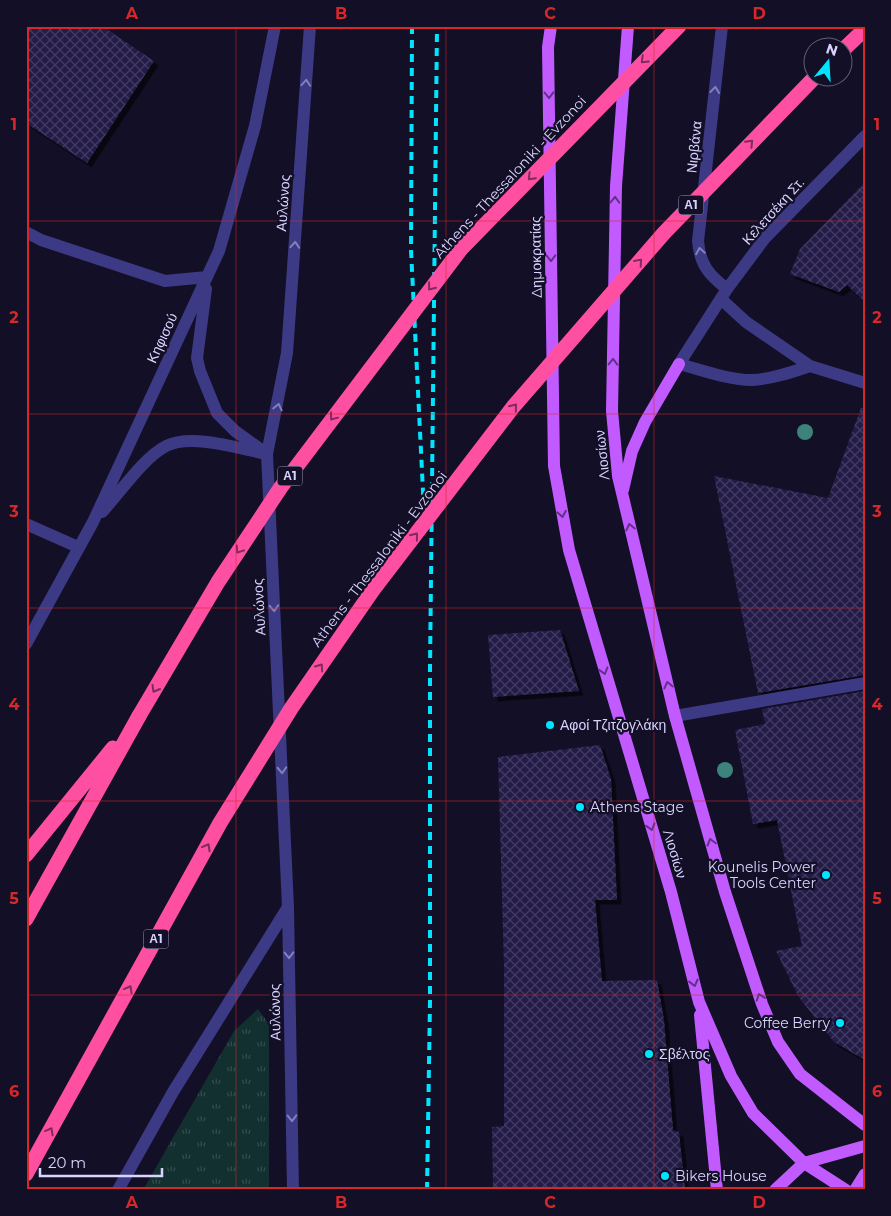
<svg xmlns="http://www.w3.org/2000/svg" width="891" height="1216" viewBox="0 0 891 1216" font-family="Montserrat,sans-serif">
	<defs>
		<pattern id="grass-tufts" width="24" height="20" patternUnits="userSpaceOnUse" patternTransform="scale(1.25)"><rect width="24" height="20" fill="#12302f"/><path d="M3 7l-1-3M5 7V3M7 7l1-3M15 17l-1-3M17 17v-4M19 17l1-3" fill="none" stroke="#344d4e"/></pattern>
		<pattern id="building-cross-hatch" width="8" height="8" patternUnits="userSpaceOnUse" patternTransform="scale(1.25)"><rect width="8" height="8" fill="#241b47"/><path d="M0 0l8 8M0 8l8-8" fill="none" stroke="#433b63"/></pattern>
		<filter id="shadow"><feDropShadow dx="4.5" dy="4.5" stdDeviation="0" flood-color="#0009"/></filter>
	</defs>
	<rect width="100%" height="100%" fill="#130f26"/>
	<path fill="url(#grass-tufts)" d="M 258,1009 L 269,1024 L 269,1190 L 143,1190 L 234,1031 Z"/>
	<path fill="url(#building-cross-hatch)" filter="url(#shadow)" d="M 26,26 L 102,26 L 154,61 L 87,163 L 26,123 Z
		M 865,182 L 865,302 L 847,285 L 839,292 L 790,274 L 800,249 Z
		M 861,408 L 865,409 L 865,675 L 758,693 L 714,476 L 828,498 Z
		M 560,630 L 579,691 L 493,697 L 488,635 Z
		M 865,691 L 865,1060 L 834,1042 L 798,996 L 776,951 L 802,946 L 777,820 L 753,824 L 735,730 L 765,724 L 762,709 Z
		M 600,745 L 611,779 L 617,900 L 595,900 L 602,981 L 657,980 L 664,1020 L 673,1130 L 679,1132 L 685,1190 L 493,1190 L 492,1127 L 504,1126 L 504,966 L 498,757 Z"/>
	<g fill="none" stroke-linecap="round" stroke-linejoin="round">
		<path stroke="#3d3a85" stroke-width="12" d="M 722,26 L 698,241 C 700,265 709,275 727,289
			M 26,232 L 41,240 L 165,281 L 207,277
			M 206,289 L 197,358 L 200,371 L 217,413 L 235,431 L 263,451
			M 721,299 L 746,322 L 810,366 L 865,383
			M 810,366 C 792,372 772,379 752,380 C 728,380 702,370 679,364 L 727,289 L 765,238 L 865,136
			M 102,512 C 120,493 143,458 166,446 C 192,433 240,449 267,454
			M 26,524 L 78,547
			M 26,644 L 93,522 L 219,251 L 255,126 L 275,26
			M 675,716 L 865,683
			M 118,1190 L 173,1092 L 288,907
			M 293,1190 L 288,907 L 267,454 L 287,353 L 310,26"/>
		<path stroke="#c25bff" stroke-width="12" d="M 551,26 L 548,47 L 554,466 L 569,550 L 671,892 L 699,1002 L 731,1076 L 753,1113 L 804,1163 L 846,1190
			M 628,26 L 616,186 L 612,411 L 618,476 L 675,716 L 725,892 L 762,1004 L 778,1042 L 800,1074 L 865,1125
			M 623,490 L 632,451 L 645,422 L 679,364
			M 700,1015 L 717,1190
			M 775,1190 L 804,1163 L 865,1146
			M 855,1190 L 865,1174"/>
		<path stroke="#ff4fa3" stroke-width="15" d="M 844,49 L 865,29
			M 26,855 L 113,748
			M 26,919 L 139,716"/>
		<path stroke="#00e5ff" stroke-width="4" stroke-dasharray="8 6" stroke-linecap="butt" d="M 412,26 L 411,250 L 425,532
			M 427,1190 L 430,1001 L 430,669 L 437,26"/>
		<path stroke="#ff4fa3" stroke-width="15" d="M 139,716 L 218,582 L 281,487 L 461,249 L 679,26
			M 26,1174 L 220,823 L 292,707 L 373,590 L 513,407 L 573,338 L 664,233 L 814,78"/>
	</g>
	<g fill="#3d827b">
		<circle cx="805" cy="432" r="8"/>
		<circle cx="725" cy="770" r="8"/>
	</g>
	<defs><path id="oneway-chevron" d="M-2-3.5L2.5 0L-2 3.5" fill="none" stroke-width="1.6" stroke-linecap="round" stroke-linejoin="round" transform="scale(1.25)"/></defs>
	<g stroke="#7d2c5e">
		<use href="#oneway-chevron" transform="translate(644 60) rotate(136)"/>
		<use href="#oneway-chevron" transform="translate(750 143) rotate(-46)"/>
		<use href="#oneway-chevron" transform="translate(531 177) rotate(134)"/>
		<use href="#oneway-chevron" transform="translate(639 262) rotate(-49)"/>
		<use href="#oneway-chevron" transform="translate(431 287) rotate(128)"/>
		<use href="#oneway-chevron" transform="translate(514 407) rotate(-51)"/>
		<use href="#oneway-chevron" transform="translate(333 417) rotate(127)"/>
		<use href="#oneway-chevron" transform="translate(415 536) rotate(-52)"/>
		<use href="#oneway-chevron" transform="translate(239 550) rotate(124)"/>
		<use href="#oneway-chevron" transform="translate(320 667) rotate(-55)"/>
		<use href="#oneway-chevron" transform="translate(155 689) rotate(120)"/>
		<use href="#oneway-chevron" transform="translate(207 847) rotate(-61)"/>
		<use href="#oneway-chevron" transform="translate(129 989) rotate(-61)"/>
		<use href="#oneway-chevron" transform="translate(50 1131) rotate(-61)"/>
	</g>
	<g stroke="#837fbc">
		<use href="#oneway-chevron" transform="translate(306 83) rotate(-86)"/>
		<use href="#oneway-chevron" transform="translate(715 90) rotate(-84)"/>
		<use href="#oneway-chevron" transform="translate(295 245) rotate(-86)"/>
		<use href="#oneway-chevron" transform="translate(700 251) rotate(-99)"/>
		<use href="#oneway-chevron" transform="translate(278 407) rotate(-77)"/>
		<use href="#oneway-chevron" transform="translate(274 608) rotate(87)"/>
		<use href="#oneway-chevron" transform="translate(282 770) rotate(87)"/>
		<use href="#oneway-chevron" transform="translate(289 955) rotate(89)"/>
		<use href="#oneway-chevron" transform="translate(292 1118) rotate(89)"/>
	</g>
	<g stroke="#623188">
		<use href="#oneway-chevron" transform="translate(549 95) rotate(89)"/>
		<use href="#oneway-chevron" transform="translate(615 200) rotate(-89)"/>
		<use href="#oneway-chevron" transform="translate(551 258) rotate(89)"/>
		<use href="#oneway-chevron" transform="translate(613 362) rotate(-89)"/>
		<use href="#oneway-chevron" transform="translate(562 514) rotate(80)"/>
		<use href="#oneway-chevron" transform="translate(630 527) rotate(-103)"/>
		<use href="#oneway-chevron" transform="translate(604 671) rotate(73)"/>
		<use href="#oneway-chevron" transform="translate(668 685) rotate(-103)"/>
		<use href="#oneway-chevron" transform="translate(651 827) rotate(73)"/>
		<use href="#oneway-chevron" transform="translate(711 842) rotate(-106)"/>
		<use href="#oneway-chevron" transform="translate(694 983) rotate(76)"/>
		<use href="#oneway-chevron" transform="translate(760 997) rotate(-109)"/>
	</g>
	<path fill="none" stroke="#d62828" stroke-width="1" stroke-opacity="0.55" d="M 236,26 L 236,1190M 446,26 L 446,1190M 654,26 L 654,1190M 26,221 L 865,221M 26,414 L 865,414M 26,608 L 865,608M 26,801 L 865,801M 26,995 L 865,995"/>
	<g fill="#00e5ff" stroke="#130f26" stroke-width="2">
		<circle cx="550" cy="725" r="5"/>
		<circle cx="580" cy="807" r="5"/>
		<circle cx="826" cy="875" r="5"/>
		<circle cx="840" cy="1023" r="5"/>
		<circle cx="649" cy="1054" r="5"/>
		<circle cx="665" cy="1176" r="5"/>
	</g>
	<g text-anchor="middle" stroke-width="4.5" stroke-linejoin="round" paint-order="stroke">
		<g fill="#130f26" stroke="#9e99be" stroke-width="1">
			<rect x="678.5" y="195.5" width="25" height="19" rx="4"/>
			<rect x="277.5" y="466.5" width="25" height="19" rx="4"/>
			<rect x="143.5" y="929.5" width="25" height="19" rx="4"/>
		</g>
		<g font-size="12" font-weight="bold" fill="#d9d4ff">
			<text x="691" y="209">Α1</text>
			<text x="290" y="480">Α1</text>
			<text x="156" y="943">Α1</text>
		</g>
		<g font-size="14" fill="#d9d4ff" stroke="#130f26">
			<text transform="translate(694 147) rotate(-84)" y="5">Νιρβάνα</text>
			<text transform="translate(510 177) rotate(-47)" y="5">Athens - Thessaloniki - Evzonoi</text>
			<text transform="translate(283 203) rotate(-86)" y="5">Αυλώνος</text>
			<text transform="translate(773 211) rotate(-48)" y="5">Κελετσέκη Στ.</text>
			<text transform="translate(536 257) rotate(-91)" y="5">Δημοκρατίας</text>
			<text transform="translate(162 338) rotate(-65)" y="5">Κηφισού</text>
			<text transform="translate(602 455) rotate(-96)" y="5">Λιοσίων</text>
			<text transform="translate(379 559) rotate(-53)" y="5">Athens - Thessaloniki - Evzonoi</text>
			<text transform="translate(259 607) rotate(-93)" y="5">Αυλώνος</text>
			<text transform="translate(675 854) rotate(73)" y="5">Λιοσίων</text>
			<text transform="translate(275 1012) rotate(-91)" y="5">Αυλώνος</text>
		</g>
		<g font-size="14" fill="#d9d4ff" stroke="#130f26" text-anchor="start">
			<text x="560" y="730">Αφοί Τζιτζογλάκη</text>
			<text x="590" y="812">Athens Stage</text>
			<text x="816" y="872" text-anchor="end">Kounelis Power<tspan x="816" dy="16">Tools Center</tspan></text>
			<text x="830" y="1028" text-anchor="end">Coffee Berry</text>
			<text x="659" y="1059">Σβέλτος</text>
			<text x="675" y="1181">Bikers House</text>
		</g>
	</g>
	<rect width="891" height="1216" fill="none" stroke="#130f26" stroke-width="55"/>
	<g transform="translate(828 62) rotate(18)"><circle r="24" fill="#130f26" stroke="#625e7d"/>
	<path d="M0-4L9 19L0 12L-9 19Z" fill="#00e5ff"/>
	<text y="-8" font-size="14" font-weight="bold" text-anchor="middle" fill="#d9d4ff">N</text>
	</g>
	<path d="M40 1168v8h122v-8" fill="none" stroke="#d9d4ff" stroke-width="2.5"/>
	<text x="48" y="1168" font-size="15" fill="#d9d4ff" stroke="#130f26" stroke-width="4" paint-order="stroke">20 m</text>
	<rect x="28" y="28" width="836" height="1160" fill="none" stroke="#d62828" stroke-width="2"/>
	<g font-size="16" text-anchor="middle" font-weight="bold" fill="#d62828">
		<text x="132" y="19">A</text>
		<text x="341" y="19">B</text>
		<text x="550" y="19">C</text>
		<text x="759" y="19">D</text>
		<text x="14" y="130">1</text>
		<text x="877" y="130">1</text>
		<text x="14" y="323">2</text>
		<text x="877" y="323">2</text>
		<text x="14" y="517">3</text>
		<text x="877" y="517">3</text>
		<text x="14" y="710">4</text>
		<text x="877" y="710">4</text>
		<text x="14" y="904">5</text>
		<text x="877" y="904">5</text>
		<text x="14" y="1097">6</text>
		<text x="877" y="1097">6</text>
		<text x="132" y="1208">A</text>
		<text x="341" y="1208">B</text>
		<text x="550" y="1208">C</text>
		<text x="759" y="1208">D</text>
	</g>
</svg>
